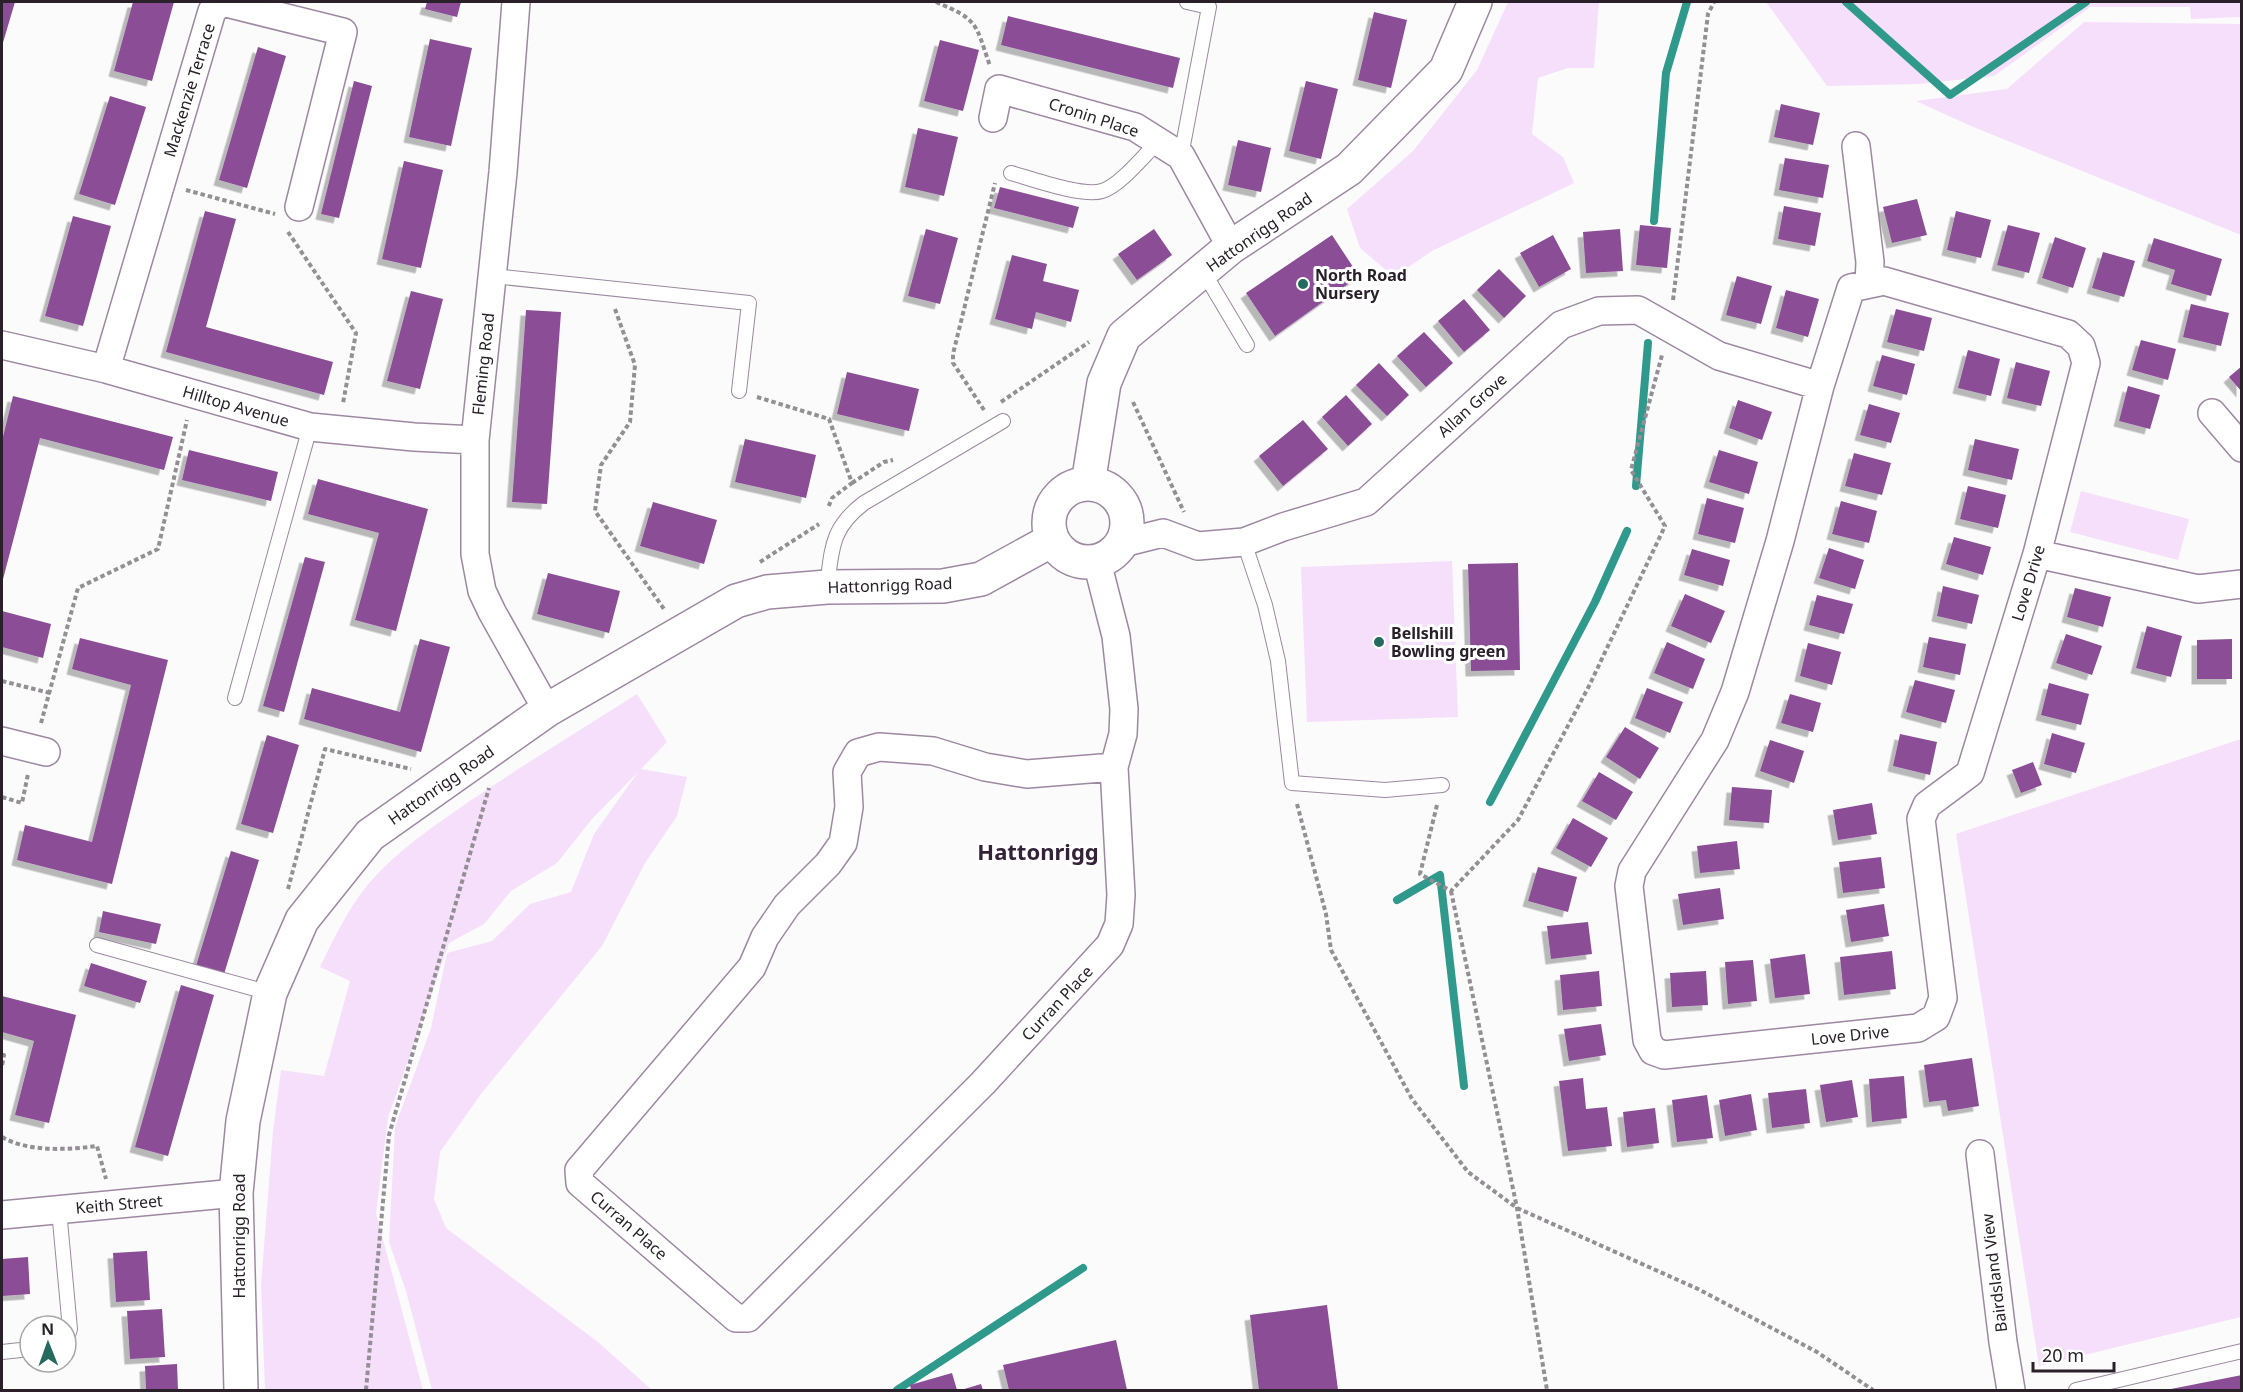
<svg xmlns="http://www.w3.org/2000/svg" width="2243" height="1392" viewBox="0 0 2243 1392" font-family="'Noto Sans',sans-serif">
	<defs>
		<filter id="shadow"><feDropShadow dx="-5.5" dy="5.5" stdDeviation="0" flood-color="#0004"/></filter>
	</defs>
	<rect width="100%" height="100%" fill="#fbfbfb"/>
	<path fill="#f6dffb" d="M 1508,2 L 1599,2 L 1594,68 L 1568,68 L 1538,78 L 1532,134 L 1563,157 L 1574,183 L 1432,251 L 1394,277 L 1360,248 L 1347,209 L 1413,151 L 1477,70 Z
		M 1766,2 L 2241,2 L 2242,17 L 2191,19 L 2190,7 L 2090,7 L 1994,76 L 1918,84 L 1827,86 Z
		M 2084,22 L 2241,24 L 2241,235 L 1971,126 L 1916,101 L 2007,89 Z
		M 2081,491 L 2189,519 L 2178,560 L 2070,532 Z
		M 1452,561 L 1458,717 L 1307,722 L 1301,567 Z
		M 637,694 L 667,742 L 641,769 L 687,777 L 677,816 L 645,863 L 602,946 L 481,1094 L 440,1152 L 434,1199 L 446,1228 L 598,1342 L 652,1390 L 432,1390 L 406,1291 L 389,1242 L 395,1127 L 431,1028 L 447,953 L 492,941 L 530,904 L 571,892 L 594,834 L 638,772 L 592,819 L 557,863 L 511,891 L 484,924 L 449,943 L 388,1118 L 376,1213 L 423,1390 L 265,1390 L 261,1285 L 273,1131 L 281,1070 L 324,1076 L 350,981 L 320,967 C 333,940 351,903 371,881 C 398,850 434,826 467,803 C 523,765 580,730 637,694 Z
		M 2241,739 L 2241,1317 L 2039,1366 L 1956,834 Z"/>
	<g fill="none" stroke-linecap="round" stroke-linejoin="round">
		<path stroke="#2f998b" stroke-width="8" d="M 1846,2 L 1950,95 L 2086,2
			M 1654,221 L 1666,73 L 1687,2
			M 1636,486 L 1648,343
			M 1490,802 L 1595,602 L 1627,531
			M 1397,900 L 1440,875 L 1464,1086
			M 897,1390 L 1083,1268"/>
	</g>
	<path fill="#8a4d96" filter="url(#shadow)" d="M 2,2 L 15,2 L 2,46 Z
		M 133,2 L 174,2 L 152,81 L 114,71 Z
		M 427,2 L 461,2 L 457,17 L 425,9 Z
		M 1374,12 L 1407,20 L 1391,88 L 1358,80 Z
		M 1008,16 L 1180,58 L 1173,88 L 1001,45 Z
		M 430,39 L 472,48 L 451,146 L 409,137 Z
		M 940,40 L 979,50 L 963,111 L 924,101 Z
		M 258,47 L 286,56 L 247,188 L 219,180 Z
		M 354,81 L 372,86 L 339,218 L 321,214 Z
		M 1306,81 L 1338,89 L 1321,159 L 1289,151 Z
		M 110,96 L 146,107 L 115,205 L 79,194 Z
		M 1781,104 L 1820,113 L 1813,145 L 1774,137 Z
		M 918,128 L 958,137 L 944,196 L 905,187 Z
		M 1238,140 L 1271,148 L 1261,192 L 1228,185 Z
		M 1785,158 L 1829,165 L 1823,198 L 1779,190 Z
		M 404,161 L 443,170 L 421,268 L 382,259 Z
		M 1000,187 L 1079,207 L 1073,228 L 994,208 Z
		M 1917,199 L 1927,235 L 1892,243 L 1883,207 Z
		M 1784,206 L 1821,213 L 1815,246 L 1778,239 Z
		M 205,211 L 236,219 L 206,327 L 333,362 L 324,395 L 166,352 Z
		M 1956,211 L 1991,220 L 1981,258 L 1947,250 Z
		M 73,216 L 111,226 L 83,326 L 45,316 Z
		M 1640,225 L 1671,228 L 1667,268 L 1636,265 Z
		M 2008,225 L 2040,233 L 2029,273 L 1997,265 Z
		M 926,229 L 958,238 L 940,304 L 908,296 Z
		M 1154,229 L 1172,255 L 1137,280 L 1118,254 Z
		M 1620,229 L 1623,271 L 1586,273 L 1583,232 Z
		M 1332,235 L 1359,276 L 1275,336 L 1246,293 Z
		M 1553,235 L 1571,269 L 1539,287 L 1520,253 Z
		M 2055,237 L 2086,248 L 2073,288 L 2042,278 Z
		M 2154,238 L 2222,259 L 2211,296 L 2171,284 L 2175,270 L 2147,261 Z
		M 2103,252 L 2135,261 L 2124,297 L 2092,288 Z
		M 1012,255 L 1047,264 L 1043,281 L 1079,290 L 1071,322 L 1036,312 L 1032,329 L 995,319 Z
		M 1499,269 L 1526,296 L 1504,318 L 1477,290 Z
		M 1737,276 L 1772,286 L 1761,324 L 1726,315 Z
		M 1786,290 L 1819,299 L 1808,337 L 1776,328 Z
		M 411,291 L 443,299 L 420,389 L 387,381 Z
		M 1464,299 L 1490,330 L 1464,352 L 1438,321 Z
		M 2191,304 L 2229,313 L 2221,346 L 2183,337 Z
		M 1896,309 L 1932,318 L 1924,351 L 1887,342 Z
		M 526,310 L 561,312 L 547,504 L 512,502 Z
		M 1424,332 L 1453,363 L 1426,387 L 1397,356 Z
		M 2141,340 L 2176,349 L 2168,380 L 2132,370 Z
		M 1968,350 L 2000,359 L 1991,396 L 1958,388 Z
		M 1882,355 L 1915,364 L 1907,395 L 1873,386 Z
		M 2016,362 L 2050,371 L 2041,406 L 2007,398 Z
		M 1379,363 L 1409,395 L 1387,416 L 1356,385 Z
		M 2242,366 L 2242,392 L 2229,377 Z
		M 847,372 L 919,389 L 909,431 L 837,414 Z
		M 2128,386 L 2160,395 L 2150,429 L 2119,421 Z
		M 1346,395 L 1372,424 L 1348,446 L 1322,417 Z
		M 13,396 L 173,437 L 164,470 L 40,438 L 2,583 L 2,441 Z
		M 1738,400 L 1772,412 L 1762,440 L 1729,428 Z
		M 1869,404 L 1900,413 L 1891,443 L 1860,435 Z
		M 1303,420 L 1328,449 L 1283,486 L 1259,456 Z
		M 745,439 L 816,455 L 806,498 L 735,482 Z
		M 1975,439 L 2019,449 L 2012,480 L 1968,470 Z
		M 189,450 L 278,472 L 271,501 L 182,480 Z
		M 1719,450 L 1758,462 L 1749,494 L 1709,482 Z
		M 1854,453 L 1891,463 L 1882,495 L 1845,486 Z
		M 318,479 L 428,509 L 396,631 L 355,620 L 379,533 L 308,514 Z
		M 1968,486 L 2006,495 L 1998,528 L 1960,519 Z
		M 1707,498 L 1744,508 L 1735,543 L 1698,534 Z
		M 1841,501 L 1877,511 L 1869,543 L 1832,534 Z
		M 653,502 L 717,520 L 704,564 L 640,546 Z
		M 1954,537 L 1991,547 L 1983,575 L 1946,564 Z
		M 1829,548 L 1864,560 L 1855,589 L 1819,578 Z
		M 1692,549 L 1730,560 L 1723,586 L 1684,575 Z
		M 305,557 L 325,562 L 284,712 L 263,706 Z
		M 1518,563 L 1520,670 L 1471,671 L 1468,564 Z
		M 548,573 L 620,591 L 609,633 L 537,614 Z
		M 1943,586 L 1979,595 L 1972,624 L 1937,616 Z
		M 2075,588 L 2111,597 L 2103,627 L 2067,617 Z
		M 1685,594 L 1725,611 L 1711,643 L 1671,626 Z
		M 1817,595 L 1853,604 L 1844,634 L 1809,625 Z
		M 2,611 L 51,624 L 43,658 L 2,647 Z
		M 2147,626 L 2182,636 L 2171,677 L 2136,668 Z
		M 2066,634 L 2102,646 L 2092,675 L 2056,663 Z
		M 1929,637 L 1966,644 L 1960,675 L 1923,667 Z
		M 80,638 L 168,660 L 112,884 L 17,860 L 25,825 L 92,842 L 131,685 L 72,669 Z
		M 420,639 L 450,647 L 421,752 L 304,719 L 312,688 L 400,712 Z
		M 2232,639 L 2232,679 L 2197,679 L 2197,640 Z
		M 1667,642 L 1705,659 L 1693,689 L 1654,673 Z
		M 1808,643 L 1841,652 L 1832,685 L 1800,676 Z
		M 1915,680 L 1955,690 L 1946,723 L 1906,712 Z
		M 2049,683 L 2089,694 L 2081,725 L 2041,715 Z
		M 1647,688 L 1683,702 L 1670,733 L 1635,718 Z
		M 1790,694 L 1821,703 L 1813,732 L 1781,723 Z
		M 1625,727 L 1659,748 L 1640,779 L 1606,757 Z
		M 2052,733 L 2085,743 L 2076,773 L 2044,764 Z
		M 1900,734 L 1937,742 L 1930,775 L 1893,766 Z
		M 267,735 L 299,745 L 273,833 L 241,824 Z
		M 1770,740 L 1804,751 L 1794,783 L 1760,771 Z
		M 2033,762 L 2042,785 L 2021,793 L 2012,770 Z
		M 1599,772 L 1633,792 L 1616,820 L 1582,801 Z
		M 1732,787 L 1772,790 L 1769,823 L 1729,820 Z
		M 1872,803 L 1877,834 L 1838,840 L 1833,810 Z
		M 1573,818 L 1608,838 L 1591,867 L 1556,848 Z
		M 1737,841 L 1740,869 L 1700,873 L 1697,846 Z
		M 231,851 L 259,860 L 224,974 L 196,966 Z
		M 1881,857 L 1885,888 L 1843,893 L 1839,862 Z
		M 1538,867 L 1577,877 L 1568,912 L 1528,901 Z
		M 1720,888 L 1724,919 L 1683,925 L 1678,894 Z
		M 1884,904 L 1889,936 L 1851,942 L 1846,910 Z
		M 103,911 L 161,924 L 156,944 L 99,932 Z
		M 1588,922 L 1592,954 L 1551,959 L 1547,926 Z
		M 1892,951 L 1896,989 L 1844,995 L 1840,957 Z
		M 1805,954 L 1810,994 L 1775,998 L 1770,959 Z
		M 1753,960 L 1757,1001 L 1728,1004 L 1725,962 Z
		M 91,963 L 147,981 L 140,1003 L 84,986 Z
		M 1599,971 L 1602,1006 L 1563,1010 L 1560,975 Z
		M 1706,971 L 1708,1005 L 1672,1007 L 1670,973 Z
		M 181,985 L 214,995 L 168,1156 L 135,1147 Z
		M 2,996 L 76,1015 L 49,1123 L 15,1115 L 34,1041 L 2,1032 Z
		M 1601,1024 L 1606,1055 L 1569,1061 L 1564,1029 Z
		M 1972,1058 L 1979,1106 L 1948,1111 L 1946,1100 L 1929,1102 L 1924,1065 Z
		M 1904,1076 L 1907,1118 L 1872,1122 L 1869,1079 Z
		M 1583,1078 L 1586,1109 L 1607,1107 L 1612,1146 L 1568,1151 L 1559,1081 Z
		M 1852,1080 L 1858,1117 L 1826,1122 L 1820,1085 Z
		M 1806,1089 L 1810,1123 L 1772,1128 L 1768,1093 Z
		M 1751,1094 L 1757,1130 L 1725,1136 L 1719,1100 Z
		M 1707,1095 L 1713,1138 L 1677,1142 L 1672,1100 Z
		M 1655,1108 L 1659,1143 L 1627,1147 L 1623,1112 Z
		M 147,1251 L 150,1300 L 116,1302 L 113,1253 Z
		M 28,1257 L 30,1294 L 2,1296 L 2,1259 Z
		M 1327,1305 L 1338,1390 L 1259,1390 L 1250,1315 Z
		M 162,1309 L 165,1357 L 130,1359 L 127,1311 Z
		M 1116,1340 L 1127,1390 L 1009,1390 L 1003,1365 Z
		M 177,1364 L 178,1390 L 146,1390 L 145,1366 Z
		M 952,1373 L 957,1390 L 911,1390 L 910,1385 Z
		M 2242,1375 L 2242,1390 L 2171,1390 L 2171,1389 Z
		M 981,1384 L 983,1390 L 961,1390 Z"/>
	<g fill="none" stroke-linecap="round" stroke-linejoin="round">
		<g stroke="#9d88a1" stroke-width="16">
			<path id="service" d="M 1181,156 L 1209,7 L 1187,2
				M 1011,173 C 1032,179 1083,197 1102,191 C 1120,186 1144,155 1158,142
				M 1203,271 L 1247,345
				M 493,276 L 749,303 L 739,391
				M 1244,542 L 1265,605 L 1278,661 L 1292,783 L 1385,790 L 1442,785
				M 827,587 C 832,548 831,528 864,503 L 1003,421
				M 235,698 L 310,427
				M 97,945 L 270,993
				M 59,1210 L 70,1329 L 66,1341
				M 2,1352 L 30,1349
				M 2076,1390 L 2242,1351"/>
		</g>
		<g stroke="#9d88a1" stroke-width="30">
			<path id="minor" d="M 516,2 L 503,172 L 475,440 L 475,554 L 482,591 L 492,612 L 547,710
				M 993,118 L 999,89 L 1135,127 L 1181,156 L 1231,247
				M 1856,146 L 1870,262 L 1869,284
				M 1884,281 L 2068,334 L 2081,346 L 2086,363 L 2037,554 L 1970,773 L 1927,805 L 1921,819 L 1943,998 L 1936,1017 L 1918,1028 L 1664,1055 L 1653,1051 L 1647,1040 L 1629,886 L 1632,871 L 1715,740 L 1735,692 L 1780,541 L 1820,386 L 1851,288 Z
				M 2,345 L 106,369 L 310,427 L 414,437 L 475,440
				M 106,369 L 212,11 L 222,2 L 343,32 L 299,207
				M 2212,413 L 2242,448
				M 1123,543 L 1163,533 L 1198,546 L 1244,542 L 1283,527 L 1366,502 L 1561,325 L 1599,311 L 1638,310 L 1719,356 L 1820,386
				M 2037,554 L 2198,589 L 2242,584
				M 1097,562 L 1116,636 L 1124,709 L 1123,734 L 1114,767 L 1121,895 L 1119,924 L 1110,945 L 983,1083 L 748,1318 L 736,1318 L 580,1183 L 579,1170 L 752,967 L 765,937 L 787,905 L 828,864 L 843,843 L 849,807 L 847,772 L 858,753 L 879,747 L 933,751 L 985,767 L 1027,774 L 1114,767
				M 2,741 L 46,752
				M 1980,1154 L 2003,1342 L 2011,1390
				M 2,1215 L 236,1193"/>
		</g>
		<g stroke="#9d88a1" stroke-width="36">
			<path id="tertiary" d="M1049 523a39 39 0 1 1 78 0a39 39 0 1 1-78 0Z
				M 1088,484 L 1104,383 L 1124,336 L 1231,247 L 1349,169 L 1446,70 L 1475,2
				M 241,1390 L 236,1193 L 243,1121 L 270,993 L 302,920 L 370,835 L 547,710 L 736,601 L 767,592 L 827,587 L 943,586 L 981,579 L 1052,540"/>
		</g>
		<path stroke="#938f94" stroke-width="4" stroke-dasharray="4.5 3" stroke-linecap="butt" d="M 936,2 C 979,20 975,23 990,66
			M 186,190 L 275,214
			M 288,232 L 356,333 L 343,403
			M 1673,300 L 1708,14 L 1714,2
			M 615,309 L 635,365 L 630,422 L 601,465 L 595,511 L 664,609
			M 757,397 L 829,419 L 852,483 L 832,498 L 828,508
			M 1001,402 L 1089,342
			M 1133,402 L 1184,512
			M 984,410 L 953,363 L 953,354 L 995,183
			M 852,483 L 884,462 L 893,460
			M 760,562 L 819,524
			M 2,681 L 50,693
			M 41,723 L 78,588 L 158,549 L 187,420
			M 2,797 L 22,803 L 28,774
			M 1297,804 L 1326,914 L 1331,950 L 1412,1099 L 1468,1172 L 1517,1208 L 1698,1289 L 1817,1352 L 1873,1390
			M 1437,805 L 1420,874 L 1451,891 L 1518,820 L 1589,686 L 1665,526 L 1631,470 L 1662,355
			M 288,889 L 325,749 L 411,769
			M 1451,891 L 1517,1208 L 1547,1390
			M 2,1055 L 4,1055 L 2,1066
			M 2,1137 C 28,1152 67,1150 97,1146 L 106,1179
			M 366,1390 L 389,1135 L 489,788"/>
		<use href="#service" stroke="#fff" stroke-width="14"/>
		<use href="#minor" stroke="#fff" stroke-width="27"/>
		<use href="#tertiary" stroke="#fff" stroke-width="33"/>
	</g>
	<g fill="#246a5e" stroke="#fff" stroke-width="2">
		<circle cx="1303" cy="284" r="6"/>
		<circle cx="1379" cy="642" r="6"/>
	</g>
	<g text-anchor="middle" stroke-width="6" stroke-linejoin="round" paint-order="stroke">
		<g font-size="16" fill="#29202a" stroke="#fff">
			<text transform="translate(189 90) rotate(-73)" y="6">Mackenzie Terrace</text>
			<text transform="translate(1094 117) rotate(18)" y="6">Cronin Place</text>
			<text transform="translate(1259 232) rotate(-35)" y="6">Hattonrigg Road</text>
			<text transform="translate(483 364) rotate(-84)" y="6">Fleming Road</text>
			<text transform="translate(1472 405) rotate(-42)" y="6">Allan Grove</text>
			<text transform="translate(236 406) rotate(16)" y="6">Hilltop Avenue</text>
			<text transform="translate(2028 583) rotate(-73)" y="6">Love Drive</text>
			<text transform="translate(890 585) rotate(-2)" y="6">Hattonrigg Road</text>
			<text transform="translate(441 785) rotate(-35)" y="6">Hattonrigg Road</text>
			<text transform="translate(1057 1003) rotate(-47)" y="6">Curran Place</text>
			<text transform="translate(1850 1035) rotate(-6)" y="6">Love Drive</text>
			<text transform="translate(119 1204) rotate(-5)" y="6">Keith Street</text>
			<text transform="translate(629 1225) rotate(41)" y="6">Curran Place</text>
			<text transform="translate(239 1236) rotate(-90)" y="6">Hattonrigg Road</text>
			<text transform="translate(1994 1273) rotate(-97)" y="6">Bairdsland View</text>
		</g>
		<g font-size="16" font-weight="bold" fill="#29202a" stroke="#fff" text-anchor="start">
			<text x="1315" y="281">North Road<tspan x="1315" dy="18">Nursery</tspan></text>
			<text x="1391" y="639">Bellshill<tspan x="1391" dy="18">Bowling green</tspan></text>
		</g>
		<g font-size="22" font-weight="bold" fill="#342338" stroke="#fff">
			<text x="1038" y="860">Hattonrigg</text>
		</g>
	</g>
	<rect width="2243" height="1392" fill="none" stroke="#29202a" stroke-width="6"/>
	<g transform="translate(48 1344) rotate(359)"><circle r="28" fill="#ffffff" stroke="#a9a6aa" stroke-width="1.5"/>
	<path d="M0-4.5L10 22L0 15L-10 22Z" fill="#246a5e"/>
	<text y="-9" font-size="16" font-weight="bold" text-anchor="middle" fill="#29202a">N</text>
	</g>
	<path d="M2033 1362v9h81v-9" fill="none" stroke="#29202a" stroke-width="3"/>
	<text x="2042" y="1362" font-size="18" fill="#29202a" stroke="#ffffff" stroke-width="4.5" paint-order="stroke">20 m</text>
</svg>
